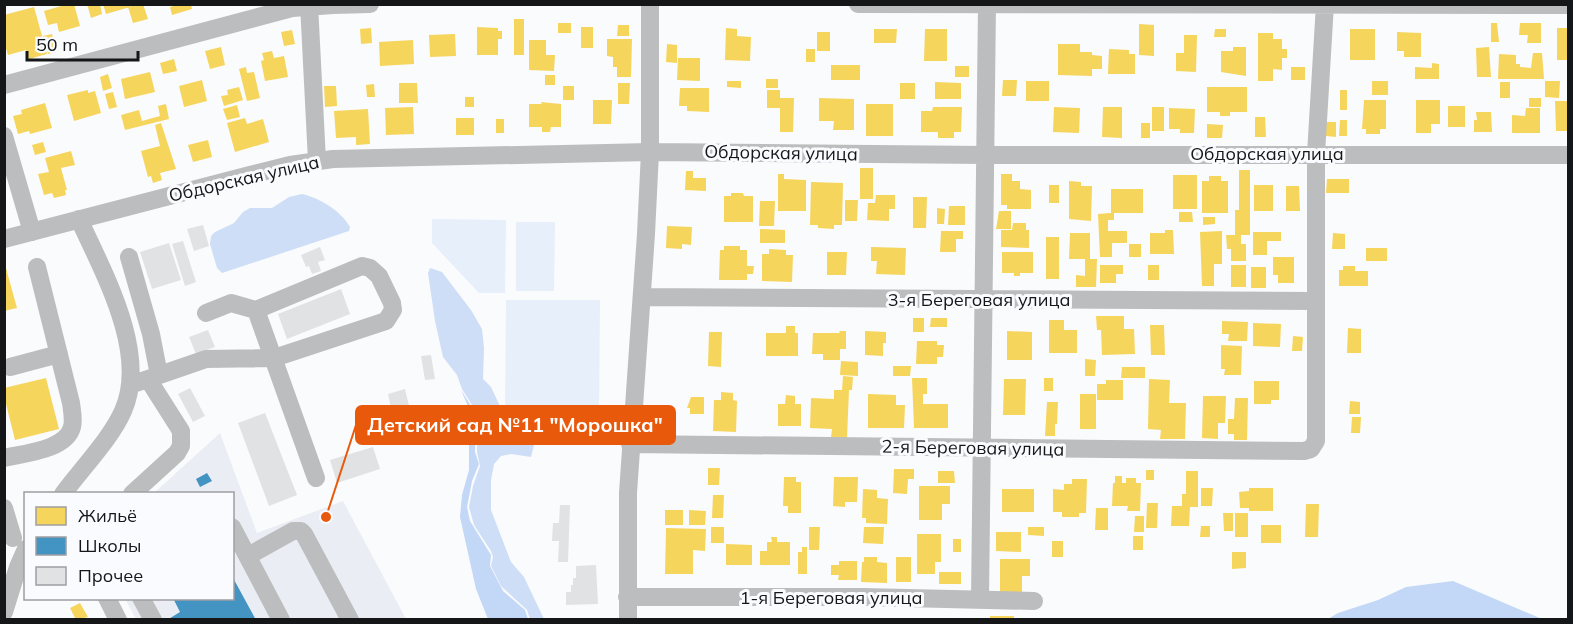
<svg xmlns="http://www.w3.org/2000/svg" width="1573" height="624" viewBox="0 0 1573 624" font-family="Mulish,sans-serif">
	<rect width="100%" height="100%" fill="#fafbfd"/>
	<path fill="#eaeef4" d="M 220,433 L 257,533 L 343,501 L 406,619 L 136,619 L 125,599 L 232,598 L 232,494 L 154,493 Z"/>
	<path fill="#e7effb" d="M 432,219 L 506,220 L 505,293 L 479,293 L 432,243 Z
		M 516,222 L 555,222 L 554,291 L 516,291 Z
		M 506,300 L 600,300 L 599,413 L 505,413 Z"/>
	<path fill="#cedef7" d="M 302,194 C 320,198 341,211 350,227 L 349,231 L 222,273 L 217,268 L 210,244 L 211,236 L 215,232 L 234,223 L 243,212 L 250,208 L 272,208 L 289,197 Z
		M 430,268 L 442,272 L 471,310 L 482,329 L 484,348 L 483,379 L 491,387 L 499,404 L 503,422 L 516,437 L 534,445 L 531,457 L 511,454 L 501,456 L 494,464 L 491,480 L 491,510 L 511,562 L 524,577 L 544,619 L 530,619 L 527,610 L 501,586 L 491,566 L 493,557 L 491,551 L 474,525 L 469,507 L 473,486 L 480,466 L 477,452 L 477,413 L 462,389 L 457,375 L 443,357 L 435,321 L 428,273 Z"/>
	<path fill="#c3d7f7" d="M 461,390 L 476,414 L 475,452 L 479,464 L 472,481 L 467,507 L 470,521 L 491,555 L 490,566 L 503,591 L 525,610 L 528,619 L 488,619 L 476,589 L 460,517 L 462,495 L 469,470 L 469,445 L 473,418 Z
		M 1453,581 L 1542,619 L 1328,619 L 1338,613 L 1378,600 L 1406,587 Z"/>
	<path fill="#f6d55c" d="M 68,4 L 74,4 L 80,26 L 59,32 L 57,23 L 48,25 L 44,11 Z
		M 87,4 L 100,4 L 102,14 L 91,18 Z
		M 103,4 L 129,4 L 130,7 L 106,14 Z
		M 139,4 L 143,4 L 148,19 L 133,23 L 128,7 Z
		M 181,4 L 191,4 L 192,9 L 172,15 L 170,7 Z
		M 34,7 L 47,54 L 29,59 L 26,50 L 8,55 L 4,42 L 4,15 Z
		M 514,19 L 524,19 L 524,55 L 514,55 Z
		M 558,23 L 571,23 L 571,33 L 558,33 Z
		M 1491,23 L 1497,23 L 1499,42 L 1491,42 Z
		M 1520,23 L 1541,23 L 1541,43 L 1527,43 L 1528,35 L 1519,35 Z
		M 1139,24 L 1154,25 L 1154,56 L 1139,55 Z
		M 618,25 L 629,25 L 629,36 L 617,36 Z
		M 477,27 L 498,28 L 498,31 L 502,31 L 502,39 L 498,39 L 498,55 L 477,55 Z
		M 581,27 L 593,27 L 593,48 L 581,48 Z
		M 371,28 L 372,43 L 361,44 L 360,29 Z
		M 726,28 L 737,29 L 737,36 L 751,37 L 750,61 L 725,60 Z
		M 1557,28 L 1568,28 L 1568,60 L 1557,60 Z
		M 874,29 L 897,29 L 896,43 L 874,43 Z
		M 925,29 L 947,29 L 947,61 L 924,61 Z
		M 1215,29 L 1226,29 L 1226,37 L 1214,37 Z
		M 1350,29 L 1375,29 L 1375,60 L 1350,60 Z
		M 292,30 L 295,44 L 284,46 L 281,32 Z
		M 817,32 L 830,32 L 830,51 L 817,51 Z
		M 1397,32 L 1421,33 L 1421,57 L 1404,57 L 1404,51 L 1397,51 Z
		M 1258,33 L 1273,33 L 1273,39 L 1282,39 L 1282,49 L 1287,49 L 1287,58 L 1282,58 L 1282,70 L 1273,69 L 1273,81 L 1258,81 Z
		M 52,34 L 56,52 L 48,54 L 43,36 Z
		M 455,34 L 456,56 L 430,57 L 429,35 Z
		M 1184,35 L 1197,35 L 1196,72 L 1176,71 L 1176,53 L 1184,53 Z
		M 607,39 L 632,39 L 631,77 L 617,77 L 617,67 L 613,67 L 613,57 L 607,56 Z
		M 413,40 L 414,64 L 380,66 L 379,42 Z
		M 529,40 L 546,40 L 546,55 L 555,55 L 554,71 L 529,70 Z
		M 667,44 L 677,45 L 677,63 L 666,62 Z
		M 1058,44 L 1080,44 L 1080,52 L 1092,52 L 1092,55 L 1102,56 L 1102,69 L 1092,69 L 1092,76 L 1058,75 Z
		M 221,47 L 225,65 L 210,69 L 205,51 Z
		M 1233,47 L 1246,47 L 1246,76 L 1221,72 L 1221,51 L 1233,51 Z
		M 1489,47 L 1491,77 L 1477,77 L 1476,48 Z
		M 806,49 L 815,49 L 815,62 L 806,62 Z
		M 1109,49 L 1129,50 L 1129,54 L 1135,54 L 1135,74 L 1108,74 Z
		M 272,51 L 274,58 L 284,56 L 288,77 L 265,81 L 261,61 L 264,60 L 262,53 Z
		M 1533,53 L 1542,53 L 1544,79 L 1498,79 L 1499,54 L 1516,55 L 1516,64 L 1520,64 L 1520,67 L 1531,68 Z
		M 678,58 L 700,58 L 700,81 L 677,80 Z
		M 174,59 L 177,71 L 163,74 L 160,63 Z
		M 1432,63 L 1439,64 L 1439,79 L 1415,79 L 1415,67 L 1432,68 Z
		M 831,65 L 860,65 L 860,80 L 831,80 Z
		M 955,66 L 969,66 L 969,77 L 955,77 Z
		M 246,67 L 247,73 L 254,72 L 260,98 L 247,101 L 239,69 Z
		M 1291,67 L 1305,67 L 1305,80 L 1291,80 Z
		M 150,72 L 155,92 L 125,99 L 121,79 Z
		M 108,74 L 112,88 L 103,91 L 100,77 Z
		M 545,75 L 555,75 L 555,85 L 545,85 Z
		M 766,79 L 778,79 L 778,88 L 766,88 Z
		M 202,80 L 207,101 L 184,107 L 179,86 Z
		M 1003,80 L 1017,80 L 1016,96 L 1002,96 Z
		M 727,81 L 741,81 L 741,88 L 727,87 Z
		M 1026,81 L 1049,81 L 1049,101 L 1026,101 Z
		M 1372,81 L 1388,81 L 1388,95 L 1372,95 Z
		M 1545,81 L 1560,81 L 1559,98 L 1545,97 Z
		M 935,82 L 961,83 L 961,99 L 935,99 Z
		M 1500,82 L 1510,82 L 1510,98 L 1500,98 Z
		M 399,83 L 417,83 L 418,103 L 399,103 Z
		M 618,83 L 630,83 L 629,104 L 618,104 Z
		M 900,83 L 915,83 L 915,99 L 900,99 Z
		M 374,84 L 375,97 L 367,97 L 366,85 Z
		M 324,86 L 336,86 L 337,106 L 325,107 Z
		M 563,86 L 574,86 L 574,100 L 563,100 Z
		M 239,87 L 243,100 L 224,106 L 221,96 L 228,95 L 227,90 Z
		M 1207,87 L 1247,87 L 1247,112 L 1230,112 L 1230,116 L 1220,116 L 1220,112 L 1207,112 Z
		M 680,88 L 709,88 L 709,112 L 687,111 L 687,106 L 679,106 Z
		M 88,90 L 88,93 L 95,91 L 101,113 L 74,121 L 67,95 Z
		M 767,90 L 780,90 L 780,98 L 794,98 L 793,132 L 780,132 L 780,108 L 767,108 Z
		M 1340,90 L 1347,90 L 1347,110 L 1340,110 Z
		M 113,92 L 117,107 L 109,109 L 105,94 Z
		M 465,97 L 474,97 L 474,107 L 465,107 Z
		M 819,98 L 854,99 L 854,130 L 833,130 L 834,121 L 819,121 Z
		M 1529,98 L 1541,98 L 1541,107 L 1529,107 Z
		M 593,100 L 612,100 L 611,124 L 593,124 Z
		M 1364,100 L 1386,100 L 1386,129 L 1380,129 L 1380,134 L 1366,134 L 1366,129 L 1362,129 Z
		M 1416,100 L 1440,100 L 1440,124 L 1431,124 L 1431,133 L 1416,133 Z
		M 1555,101 L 1568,101 L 1568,131 L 1556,131 Z
		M 541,102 L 561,104 L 561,127 L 551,127 L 550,132 L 542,132 L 542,127 L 529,127 L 529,104 L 542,104 Z
		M 45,103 L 52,128 L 30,134 L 29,131 L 18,134 L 13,116 L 22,114 L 21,110 Z
		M 166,104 L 169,119 L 125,130 L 121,115 L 139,110 L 142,121 L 160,116 L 158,106 Z
		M 866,104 L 893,104 L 893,136 L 866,136 Z
		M 237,105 L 240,117 L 227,120 L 223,109 Z
		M 1448,106 L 1465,106 L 1465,127 L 1448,127 Z
		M 413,107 L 414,134 L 386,135 L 385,108 Z
		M 933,107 L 962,107 L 961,132 L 954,132 L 954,138 L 938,138 L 938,132 L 921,132 L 921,111 L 932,111 Z
		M 1054,107 L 1080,108 L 1079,133 L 1053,132 Z
		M 1103,107 L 1122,107 L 1122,138 L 1102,137 Z
		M 1152,107 L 1164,107 L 1164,131 L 1152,131 Z
		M 1169,108 L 1195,109 L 1194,133 L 1180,133 L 1180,129 L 1169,129 Z
		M 1526,108 L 1540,108 L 1540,133 L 1512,133 L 1512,115 L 1525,116 Z
		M 368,109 L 370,144 L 356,145 L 356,137 L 336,138 L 334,111 Z
		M 1476,112 L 1491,112 L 1492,132 L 1474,132 L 1474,120 L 1477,120 Z
		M 1255,117 L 1265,117 L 1266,137 L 1255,137 Z
		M 245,118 L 247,124 L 263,119 L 269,142 L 235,152 L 227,123 Z
		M 456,118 L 474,118 L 474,135 L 456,135 Z
		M 496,119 L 504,119 L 504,133 L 496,133 Z
		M 1340,120 L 1347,120 L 1347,136 L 1339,136 Z
		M 1326,122 L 1336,122 L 1336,137 L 1326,136 Z
		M 161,123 L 176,169 L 160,173 L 162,180 L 153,183 L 151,176 L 148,177 L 141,151 L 160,146 L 155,125 Z
		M 1141,123 L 1150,123 L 1150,138 L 1141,138 Z
		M 1207,124 L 1223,125 L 1222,138 L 1207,138 Z
		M 208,140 L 212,157 L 193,162 L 188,145 Z
		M 43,142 L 46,152 L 35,155 L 32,145 Z
		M 71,151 L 75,165 L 61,168 L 67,190 L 65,190 L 66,195 L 54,198 L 52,193 L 44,195 L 38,174 L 49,172 L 45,158 Z
		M 860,168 L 873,168 L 873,199 L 860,199 Z
		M 1239,170 L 1250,170 L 1250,235 L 1241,235 L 1241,244 L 1246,244 L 1246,261 L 1231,261 L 1231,249 L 1227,249 L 1226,235 L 1235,235 L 1235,210 L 1239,210 Z
		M 686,171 L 693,171 L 693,178 L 706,178 L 706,191 L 685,190 Z
		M 778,174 L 784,174 L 784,179 L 806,180 L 806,211 L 778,211 Z
		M 1001,174 L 1012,174 L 1012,181 L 1020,181 L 1020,189 L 1031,190 L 1031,209 L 1007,209 L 1007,205 L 1001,205 Z
		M 1173,175 L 1197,175 L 1197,209 L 1173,209 Z
		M 1209,176 L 1221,176 L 1221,181 L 1228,181 L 1228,213 L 1202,213 L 1202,181 L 1209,181 Z
		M 1327,179 L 1349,179 L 1349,193 L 1326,193 Z
		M 1069,181 L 1081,182 L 1081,186 L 1092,186 L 1091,221 L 1069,219 Z
		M 811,182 L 843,183 L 842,225 L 834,225 L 834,229 L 818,228 L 818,225 L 810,225 Z
		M 1049,185 L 1059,185 L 1059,203 L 1049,203 Z
		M 1254,185 L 1273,185 L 1273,211 L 1254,211 Z
		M 1286,186 L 1299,186 L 1300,211 L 1286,211 Z
		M 1111,189 L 1143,189 L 1143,213 L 1114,213 L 1114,220 L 1108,220 L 1108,231 L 1127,231 L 1127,243 L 1112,243 L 1112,257 L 1100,257 L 1098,214 L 1111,213 Z
		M 731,193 L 743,193 L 744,196 L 753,196 L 753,222 L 724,222 L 724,196 L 731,196 Z
		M 876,195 L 895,195 L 895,209 L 889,209 L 889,221 L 867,220 L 868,203 L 875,203 Z
		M 913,197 L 927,197 L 926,228 L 913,228 Z
		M 845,200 L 858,200 L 857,221 L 845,221 Z
		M 760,201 L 775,201 L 774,226 L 759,226 Z
		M 949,206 L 965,206 L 965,225 L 948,225 Z
		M 937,208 L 945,209 L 944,224 L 937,224 Z
		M 999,211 L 1011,211 L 1011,229 L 996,229 Z
		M 1179,212 L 1192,212 L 1193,222 L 1179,222 Z
		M 1203,217 L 1215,217 L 1215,224 L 1203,225 Z
		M 1013,223 L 1026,223 L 1026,230 L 1029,230 L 1029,248 L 1001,247 L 1001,230 L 1012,230 Z
		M 667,226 L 692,227 L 691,245 L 682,244 L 682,249 L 666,248 Z
		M 760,229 L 785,230 L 785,243 L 760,243 Z
		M 1165,230 L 1173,230 L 1174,254 L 1150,254 L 1150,233 L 1165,233 Z
		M 941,231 L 963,231 L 963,239 L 956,239 L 956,252 L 940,252 Z
		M 1222,231 L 1222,264 L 1214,264 L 1214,286 L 1202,286 L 1200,232 Z
		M 1253,232 L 1281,232 L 1281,241 L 1267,241 L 1267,255 L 1253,255 Z
		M 1070,233 L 1090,233 L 1090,259 L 1097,259 L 1096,287 L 1076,287 L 1076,275 L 1085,276 L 1085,259 L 1069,259 Z
		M 1333,233 L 1345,234 L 1345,249 L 1332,249 Z
		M 1046,237 L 1059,237 L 1059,279 L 1046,279 Z
		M 1129,244 L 1141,244 L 1141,257 L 1129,257 Z
		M 724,246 L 740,246 L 740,250 L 747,250 L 747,266 L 754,266 L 753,274 L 747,274 L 747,280 L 719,280 L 720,250 L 724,250 Z
		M 871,247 L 906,248 L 905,275 L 876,274 L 877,261 L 871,261 Z
		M 1366,248 L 1387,248 L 1387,261 L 1366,261 Z
		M 769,249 L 786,250 L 786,255 L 793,255 L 792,282 L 762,281 L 762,254 L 769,254 Z
		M 827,252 L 847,252 L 846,275 L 827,275 Z
		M 1002,252 L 1033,252 L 1033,273 L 1020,273 L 1020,276 L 1014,276 L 1014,273 L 1002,273 Z
		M 1273,257 L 1294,257 L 1294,283 L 1278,283 L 1278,275 L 1273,275 Z
		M 4,261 L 17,308 L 4,311 Z
		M 1100,265 L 1123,265 L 1123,274 L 1116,274 L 1116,283 L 1100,283 Z
		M 1148,265 L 1159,265 L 1159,280 L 1148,280 Z
		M 1231,265 L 1246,265 L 1246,287 L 1231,287 Z
		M 1343,266 L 1355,266 L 1355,271 L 1368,271 L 1368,286 L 1339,286 L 1339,270 L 1343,270 Z
		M 1251,267 L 1266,267 L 1266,288 L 1251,288 Z
		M 1096,316 L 1124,316 L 1124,329 L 1134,329 L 1135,354 L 1102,355 L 1101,330 L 1097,330 Z
		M 913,318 L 924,318 L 924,332 L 913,332 Z
		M 931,318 L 947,318 L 947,327 L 930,327 Z
		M 1049,320 L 1064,320 L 1064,330 L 1077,330 L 1077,353 L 1049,353 Z
		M 1222,321 L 1248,322 L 1247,341 L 1228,341 L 1229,334 L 1222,334 Z
		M 1253,323 L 1281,324 L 1280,347 L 1253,346 Z
		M 1150,325 L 1164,325 L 1165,355 L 1151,355 Z
		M 786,326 L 795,326 L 795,333 L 798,333 L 798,356 L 766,356 L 766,333 L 786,333 Z
		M 1348,328 L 1361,329 L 1361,353 L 1347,353 Z
		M 839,331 L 846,331 L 846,349 L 840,349 L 840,360 L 823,360 L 823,354 L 812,354 L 813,333 L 840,333 Z
		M 865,331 L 886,332 L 886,343 L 883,343 L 883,356 L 865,355 Z
		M 1007,331 L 1032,332 L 1032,360 L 1007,360 Z
		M 709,332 L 722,332 L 721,367 L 708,366 Z
		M 1293,336 L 1303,337 L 1302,351 L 1292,351 Z
		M 917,341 L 937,341 L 937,345 L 944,345 L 943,357 L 937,357 L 937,364 L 916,364 Z
		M 1221,345 L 1242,346 L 1241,375 L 1224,375 L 1225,369 L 1221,369 Z
		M 1085,359 L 1096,360 L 1095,376 L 1085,376 Z
		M 841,361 L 858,362 L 858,376 L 840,375 Z
		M 893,366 L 911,366 L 910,376 L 893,376 Z
		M 1122,367 L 1145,367 L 1145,378 L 1121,378 Z
		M 843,376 L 853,377 L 852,390 L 849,390 L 847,438 L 831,437 L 832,429 L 810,428 L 811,398 L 834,399 L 834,390 L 842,390 Z
		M 46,378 L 59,429 L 15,440 L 4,396 L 4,388 Z
		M 912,378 L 927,378 L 927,394 L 923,394 L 923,404 L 948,404 L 948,428 L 914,428 Z
		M 1044,378 L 1053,378 L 1053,391 L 1044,391 Z
		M 1004,379 L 1026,379 L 1025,415 L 1003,415 Z
		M 1149,379 L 1170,380 L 1169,403 L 1186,403 L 1185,439 L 1160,439 L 1161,430 L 1148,429 Z
		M 1106,380 L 1123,380 L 1123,400 L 1097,400 L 1097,384 L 1106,384 Z
		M 1254,381 L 1279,381 L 1279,400 L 1271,400 L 1271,404 L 1254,404 Z
		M 721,392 L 733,393 L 733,400 L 737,401 L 736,432 L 713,431 L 714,400 L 721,400 Z
		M 868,394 L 896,395 L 896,405 L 905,405 L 904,428 L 868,428 Z
		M 1080,394 L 1096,394 L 1096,429 L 1080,429 Z
		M 786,395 L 795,396 L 795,404 L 801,404 L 801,426 L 778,426 L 778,404 L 785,404 Z
		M 1203,396 L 1226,396 L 1225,423 L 1218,423 L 1218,439 L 1202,438 Z
		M 691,397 L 704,397 L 704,414 L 690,414 L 690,408 L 687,408 Z
		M 1235,398 L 1248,398 L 1247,440 L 1234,440 L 1234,434 L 1228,434 L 1228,419 L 1234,419 Z
		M 1350,401 L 1360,402 L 1360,414 L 1349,414 Z
		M 1047,402 L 1058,402 L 1057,424 L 1055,424 L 1055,436 L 1045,436 Z
		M 1352,417 L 1361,417 L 1360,433 L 1351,433 Z
		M 708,468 L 720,468 L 719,485 L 708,485 Z
		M 894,469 L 914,469 L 914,479 L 908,479 L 907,494 L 893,493 Z
		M 1146,470 L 1154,470 L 1154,480 L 1146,480 Z
		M 938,471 L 954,471 L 955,483 L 938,483 Z
		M 1186,471 L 1198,471 L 1198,507 L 1190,507 L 1189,526 L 1171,526 L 1172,506 L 1182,506 L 1182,494 L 1186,494 Z
		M 1115,476 L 1122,476 L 1122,483 L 1126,483 L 1126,478 L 1136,478 L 1136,483 L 1141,483 L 1140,511 L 1127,511 L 1128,506 L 1112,506 L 1113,483 L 1115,483 Z
		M 784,477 L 796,477 L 796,482 L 801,482 L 801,513 L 788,513 L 788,506 L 783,506 Z
		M 834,477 L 858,477 L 857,502 L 845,502 L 845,507 L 833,506 Z
		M 1072,479 L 1087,479 L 1086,513 L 1079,513 L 1079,517 L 1062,517 L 1062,512 L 1053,512 L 1053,489 L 1064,490 L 1064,484 L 1072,484 Z
		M 919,486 L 950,486 L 950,504 L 942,504 L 942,520 L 919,520 Z
		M 1201,488 L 1213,488 L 1212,506 L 1201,506 Z
		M 1249,488 L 1273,488 L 1273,511 L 1249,511 L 1249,508 L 1240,508 L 1239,492 L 1249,491 Z
		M 863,489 L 877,490 L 877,498 L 888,499 L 887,524 L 866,523 L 866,518 L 862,518 Z
		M 1002,489 L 1034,489 L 1034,512 L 1002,512 Z
		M 713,495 L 724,495 L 723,518 L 712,518 Z
		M 1147,503 L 1158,503 L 1157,528 L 1146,528 Z
		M 1306,504 L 1319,504 L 1318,537 L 1305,537 Z
		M 1096,508 L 1108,508 L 1108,530 L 1095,530 Z
		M 665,510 L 683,510 L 683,525 L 665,525 Z
		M 689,510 L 706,511 L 705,525 L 689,525 Z
		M 1223,513 L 1233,513 L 1233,531 L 1224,531 Z
		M 1235,513 L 1248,513 L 1248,537 L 1235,537 Z
		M 1135,516 L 1144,516 L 1144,532 L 1134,532 Z
		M 1261,525 L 1281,525 L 1281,543 L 1261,543 Z
		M 1201,526 L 1210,526 L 1210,537 L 1200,537 Z
		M 711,527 L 724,527 L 724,543 L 711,543 Z
		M 809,527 L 820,527 L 819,550 L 809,550 Z
		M 864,527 L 884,527 L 883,544 L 863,543 Z
		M 1028,527 L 1044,527 L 1044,536 L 1028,535 Z
		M 666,528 L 706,529 L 705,551 L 693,550 L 693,574 L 665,574 Z
		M 996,532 L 1021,532 L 1021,552 L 996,551 Z
		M 917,534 L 941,534 L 941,562 L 935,562 L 935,574 L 917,574 Z
		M 1133,536 L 1143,536 L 1143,550 L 1133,550 Z
		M 771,537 L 777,537 L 777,542 L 790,542 L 790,565 L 760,565 L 760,551 L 767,551 L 767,542 L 772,542 Z
		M 953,539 L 961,539 L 961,552 L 953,552 Z
		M 1052,541 L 1063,541 L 1063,557 L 1052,557 Z
		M 726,544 L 752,545 L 752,565 L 726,565 Z
		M 802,547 L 807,547 L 807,574 L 798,574 L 798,552 L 802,552 Z
		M 1232,552 L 1246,552 L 1246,568 L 1232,569 Z
		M 864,557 L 877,557 L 877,562 L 887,563 L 887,583 L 861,582 L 862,562 L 864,562 Z
		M 896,557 L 911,557 L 911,582 L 896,582 Z
		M 1000,559 L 1030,559 L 1030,576 L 1022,576 L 1022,593 L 1000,593 Z
		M 839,561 L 857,561 L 857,580 L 838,580 L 839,575 L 831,575 L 831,565 L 839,565 Z
		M 939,572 L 961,572 L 961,584 L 939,584 Z
		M 80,603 L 88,617 L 76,620 L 70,608 Z
		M 990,616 L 1014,616 L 1014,620 L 990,620 Z"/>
	<path fill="#4393c3" d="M 207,473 L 212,481 L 200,487 L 196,479 Z
		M 232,576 L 256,620 L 167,620 L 180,612 L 173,598 L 232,598 Z"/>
	<path fill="#e1e2e4" d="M 203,225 L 209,246 L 194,251 L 187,229 Z
		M 183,241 L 196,282 L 185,286 L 172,244 Z
		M 169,243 L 181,280 L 152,289 L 140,252 Z
		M 320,247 L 325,260 L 318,262 L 321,271 L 312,274 L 309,266 L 306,267 L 301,255 Z
		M 341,289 L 350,314 L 287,339 L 278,314 Z
		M 208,330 L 215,347 L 196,354 L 189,337 Z
		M 431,355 L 435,379 L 425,380 L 421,356 Z
		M 190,388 L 205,416 L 193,422 L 178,394 Z
		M 405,389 L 412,418 L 394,422 L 388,394 Z
		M 265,413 L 297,495 L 269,506 L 238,423 Z
		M 373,447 L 380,469 L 337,483 L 330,460 Z
		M 560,505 L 570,505 L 568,562 L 558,562 L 559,541 L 552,541 L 553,523 L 559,523 Z
		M 596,565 L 598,604 L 566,605 L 566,592 L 571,592 L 571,585 L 573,585 L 573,578 L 576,578 L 576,566 Z"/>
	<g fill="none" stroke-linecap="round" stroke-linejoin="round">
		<path stroke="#bcbdbe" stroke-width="18" d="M 309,4 L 317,161
			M 858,4 L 1568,5
			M 4,85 L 292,8 L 333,5 L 370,4
			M 4,136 L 32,232
			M 4,239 L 250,175 L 290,165 L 333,159 L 650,152 L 985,155 L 1568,155
			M 129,257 L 151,334 L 159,375
			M 643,297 L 1315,301
			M 206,313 L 231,303 L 256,310
			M 10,367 L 59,354
			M 148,379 L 206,359 L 274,358 L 386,321 L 393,310 L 392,303 L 379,276 L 370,268 L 362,266 L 256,310 L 316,478
			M 630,444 L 1304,451 L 1311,449 L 1316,441 L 1316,154 L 1325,4
			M 4,458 C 25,453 66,450 72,427 C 74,419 72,411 71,403 L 37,267
			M 63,494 C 82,468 110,440 123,411 C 149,353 103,272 79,219
			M 132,494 L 177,453 L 181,446 L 181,431 L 148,379 L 136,383
			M 4,508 L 13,538
			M 232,527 L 281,620
			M 248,556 L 293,531 L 301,531 L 304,534 L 350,620
			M 627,597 L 863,597 L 1034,601
			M 107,598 L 118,620
			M 141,598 L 153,620
			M 980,599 L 987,4
			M 4,612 L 18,567 L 26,549
			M 628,620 L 628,493 L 646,234 L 650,152 L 650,4"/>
	</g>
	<g text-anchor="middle" stroke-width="6" stroke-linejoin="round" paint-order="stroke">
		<g font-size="18" fill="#151618" stroke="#f9fbfe">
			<text transform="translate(781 153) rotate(1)" y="6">Обдорская улица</text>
			<text x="1267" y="160">Обдорская улица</text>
			<text transform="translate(244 179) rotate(-13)" y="6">Обдорская улица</text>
			<text x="979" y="306">3-я Береговая улица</text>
			<text transform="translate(973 448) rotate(1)" y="6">2-я Береговая улица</text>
			<text x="831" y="604">1-я Береговая улица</text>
		</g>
	</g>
	<path fill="none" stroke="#e8590c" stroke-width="2" d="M326 517L356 425"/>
	<circle fill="#e8590c" stroke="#f9fbfe" stroke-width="2" cx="326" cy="517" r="6"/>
	<rect fill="#e8590c" stroke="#e8590c" stroke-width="2" x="356" y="406" width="319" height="38" rx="6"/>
	<g font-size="20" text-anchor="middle" font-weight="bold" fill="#fff">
		<text x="515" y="432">Детский сад №11 "Морошка"</text>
	</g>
	<rect width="1573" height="624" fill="none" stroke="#151618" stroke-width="12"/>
	<rect x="24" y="492" width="210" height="108" fill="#f9fbfe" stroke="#9e9fa2" stroke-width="1.5"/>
	<rect x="36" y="507" width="30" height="18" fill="#f6d55c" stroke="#9e9fa2" stroke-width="1.5"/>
	<text x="78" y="522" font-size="18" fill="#151618">Жильё</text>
	<rect x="36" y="537" width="30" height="18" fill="#4393c3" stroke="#9e9fa2" stroke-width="1.5"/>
	<text x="78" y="552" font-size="18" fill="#151618">Школы</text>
	<rect x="36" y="567" width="30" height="18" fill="#e1e2e4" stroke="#9e9fa2" stroke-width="1.5"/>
	<text x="78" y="582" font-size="18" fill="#151618">Прочее</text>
	<path d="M27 51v9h111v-9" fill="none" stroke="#151618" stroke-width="3"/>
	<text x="36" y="51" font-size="18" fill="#151618" stroke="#f9fbfe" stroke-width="4.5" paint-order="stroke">50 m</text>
</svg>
